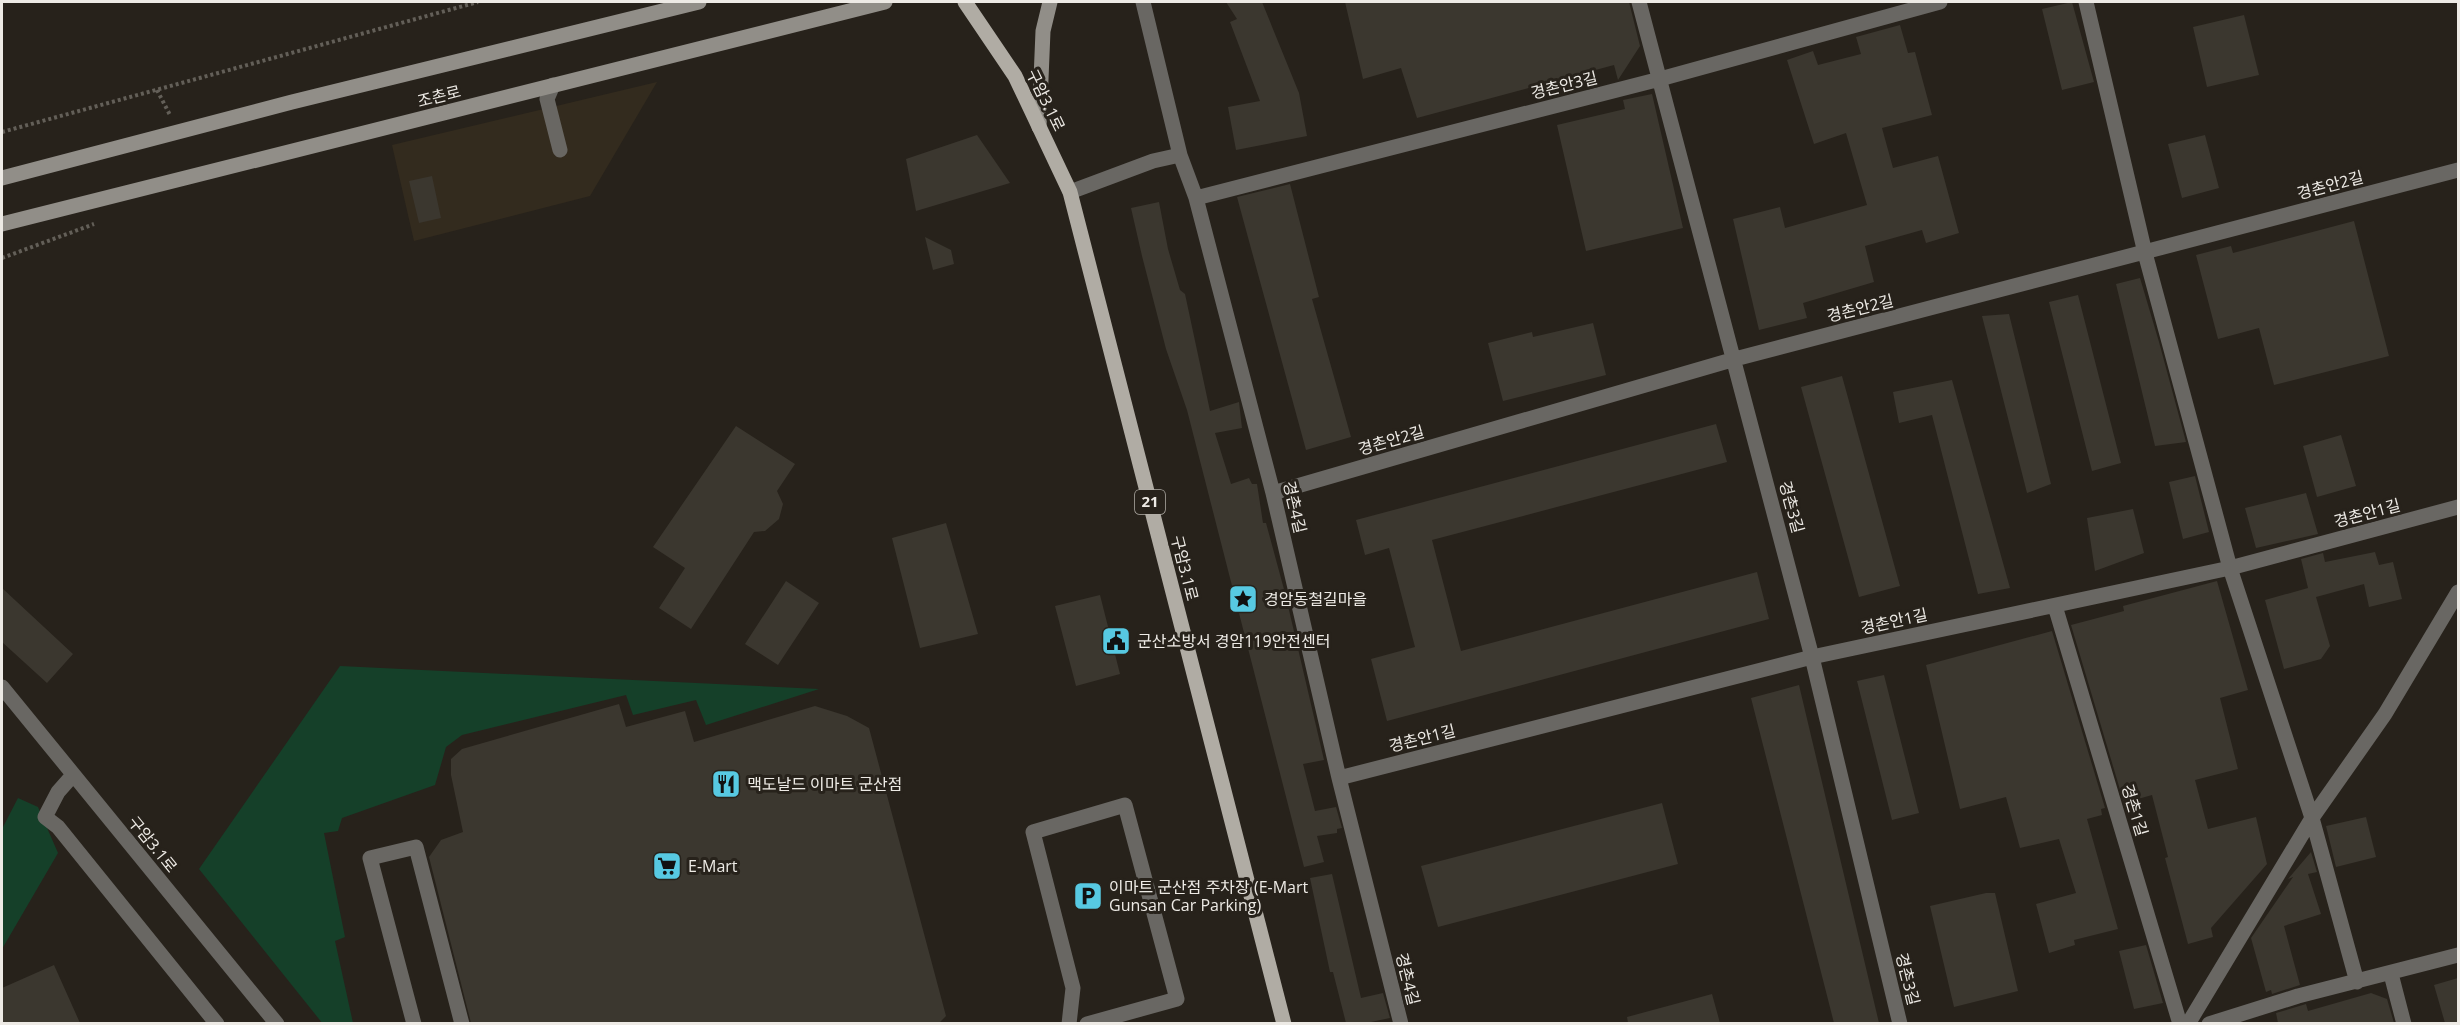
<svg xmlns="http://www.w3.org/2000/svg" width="2460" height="1025" viewBox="0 0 2460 1025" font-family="'Open Sans','Noto Sans KR',sans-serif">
	<rect width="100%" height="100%" fill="#27221b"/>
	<path fill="#332b1e" d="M 657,82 L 590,196 L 414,241 L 392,145 Z"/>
	<path fill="#154029" d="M 340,666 L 819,689 L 706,725 L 696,700 L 633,715 L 626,695 L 462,735 L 446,747 L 435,785 L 342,818 L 338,831 L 324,833 L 345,937 L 335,941 L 353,1023 L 323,1024 L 199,869 Z
		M 18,798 L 38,807 L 58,853 L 2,949 L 2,829 Z"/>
	<path fill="#3b372f" d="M 1226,2 L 1262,2 L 1299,93 L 1307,136 L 1236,150 L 1228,107 L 1260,101 L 1230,22 L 1237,19 Z
		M 1345,2 L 1629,2 L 1640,46 L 1618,80 L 1614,65 L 1417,118 L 1401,68 L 1363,79 Z
		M 2072,2 L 2094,82 L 2062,90 L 2042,9 Z
		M 2244,15 L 2259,75 L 2207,87 L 2193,27 Z
		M 1900,25 L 1908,53 L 1915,52 L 1932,115 L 1882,128 L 1893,168 L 1938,156 L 1959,233 L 1926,243 L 1922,230 L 1865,246 L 1874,282 L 1803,303 L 1807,318 L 1759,330 L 1733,219 L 1780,207 L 1785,228 L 1867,205 L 1846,133 L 1814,144 L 1787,60 L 1813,51 L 1818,65 L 1861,54 L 1856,37 Z
		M 1652,94 L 1683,228 L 1586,251 L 1557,125 L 1625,109 L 1623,100 Z
		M 977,135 L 1010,183 L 916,211 L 906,159 Z
		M 2205,135 L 2219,188 L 2182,198 L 2168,144 Z
		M 432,176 L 441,218 L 419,223 L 409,181 Z
		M 1290,184 L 1319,297 L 1312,299 L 1351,437 L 1306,450 L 1237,197 Z
		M 1159,202 L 1168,249 L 1180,290 L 1185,294 L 1210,411 L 1239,402 L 1242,428 L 1215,433 L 1231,484 L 1249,478 L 1252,484 L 1257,484 L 1263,523 L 1266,523 L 1285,593 L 1324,760 L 1303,764 L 1315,811 L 1336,807 L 1342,828 L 1337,829 L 1337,833 L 1317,836 L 1324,862 L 1304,867 L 1187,410 L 1166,349 L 1142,256 L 1131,208 Z
		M 2354,221 L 2389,356 L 2274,385 L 2259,328 L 2218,339 L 2196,255 L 2231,246 L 2233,253 Z
		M 925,237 L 951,250 L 954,264 L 933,270 Z
		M 2140,278 L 2159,342 L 2186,442 L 2155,446 L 2116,284 Z
		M 2078,295 L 2121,463 L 2092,471 L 2049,302 Z
		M 2009,314 L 2051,484 L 2027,493 L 1982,316 Z
		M 1593,323 L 1606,375 L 1503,401 L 1488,343 L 1532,332 L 1533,337 Z
		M 1842,376 L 1900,586 L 1859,597 L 1801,387 Z
		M 1952,380 L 2010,588 L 1978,594 L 1932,415 L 1899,423 L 1893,392 Z
		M 1716,424 L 1727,462 L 1432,540 L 1461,651 L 1757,572 L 1769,619 L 1387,721 L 1371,659 L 1415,647 L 1389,548 L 1365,555 L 1356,520 Z
		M 736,426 L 795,464 L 777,491 L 783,504 L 779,519 L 765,531 L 754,532 L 691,629 L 659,608 L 685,568 L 653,547 Z
		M 2341,435 L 2356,486 L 2317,497 L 2303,446 Z
		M 2195,476 L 2209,532 L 2183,539 L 2169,482 Z
		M 2306,493 L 2318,534 L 2256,548 L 2245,508 Z
		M 2133,509 L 2144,553 L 2095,571 L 2087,518 Z
		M 946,523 L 978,634 L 920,648 L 892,538 Z
		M 2375,552 L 2379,565 L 2393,562 L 2402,599 L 2369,607 L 2364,584 L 2316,597 L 2330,646 L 2321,659 L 2284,669 L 2265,600 L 2308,588 L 2301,559 L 2323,553 L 2325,562 Z
		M 786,581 L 819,603 L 778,665 L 745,644 Z
		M 2217,581 L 2248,690 L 2220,698 L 2238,769 L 2195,780 L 2208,829 L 2256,817 L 2267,864 L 2211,928 L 2213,937 L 2188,944 L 2165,858 L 2168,857 L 2152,795 L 2124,803 L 2071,625 L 2124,611 L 2123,606 Z
		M 2,588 L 73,654 L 47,683 L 2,642 Z
		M 1100,595 L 1120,674 L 1076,686 L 1055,606 Z
		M 2052,631 L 2105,808 L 2101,809 L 2102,815 L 2087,819 L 2118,929 L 2074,940 L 2075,945 L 2049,953 L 2036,904 L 2076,893 L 2059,839 L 2020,848 L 2006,797 L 1960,809 L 1926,665 Z
		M 1884,675 L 1919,813 L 1892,820 L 1857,681 Z
		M 1799,685 L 1879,1023 L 1834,1023 L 1751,698 Z
		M 619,704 L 626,727 L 685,711 L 694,742 L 815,706 L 847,716 L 869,728 L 946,1016 L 939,1023 L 471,1023 L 429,857 L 441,840 L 463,832 L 451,775 L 451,759 L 462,749 Z
		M 1662,803 L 1678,864 L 1438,927 L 1421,866 Z
		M 2366,817 L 2376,857 L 2336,867 L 2326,826 Z
		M 2311,852 L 2317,872 L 2308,874 L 2321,914 L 2284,926 L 2300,985 L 2272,994 L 2271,990 L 2266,992 L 2251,938 L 2293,877 L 2288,879 Z
		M 1332,874 L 1361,998 L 1383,993 L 1390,1018 L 1366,1023 L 1346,1023 L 1333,972 L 1330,972 L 1310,878 Z
		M 1986,893 L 1995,893 L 2018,991 L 1954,1007 L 1930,906 Z
		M 2146,945 L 2163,1003 L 2134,1009 L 2119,951 Z
		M 54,965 L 80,1023 L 2,1023 L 2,988 Z
		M 2458,978 L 2458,1023 L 2445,1023 L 2434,985 Z
		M 2371,993 L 2387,999 L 2394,1023 L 2278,1023 L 2276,1013 L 2306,1004 L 2308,1011 Z
		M 1712,994 L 1720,1023 L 1628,1023 L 1627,1017 Z"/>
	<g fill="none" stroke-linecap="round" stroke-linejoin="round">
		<path stroke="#635f58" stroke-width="4" stroke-dasharray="3 3" stroke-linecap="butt" d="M 157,90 L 170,115
			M 2,132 L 478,2
			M 2,258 L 94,224"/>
		<path stroke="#696763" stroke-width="15" d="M 553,85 L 547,99 L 560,150
			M 2,687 L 277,1024
			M 73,775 L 58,792 L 45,817 L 58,827 L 217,1024
			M 414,1024 L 370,858 L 416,847 L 462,1024
			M 1069,1024 L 1073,988 L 1033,832 L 1125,805 L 1177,999 L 1087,1024"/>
		<path stroke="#696763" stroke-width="15" d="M 1143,2 L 1180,155 L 1196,198 L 1273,493 L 1339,778 L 1401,1024
			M 1639,2 L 1812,657 L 1900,1024
			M 2086,2 L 2145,253 L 2230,568 L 2312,818 L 2357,982
			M 1070,192 L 1153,161 L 1180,155
			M 1196,198 L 1660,79 L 1940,2
			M 1273,493 L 1735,359 L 2458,170
			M 2055,606 L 2180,1024
			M 1339,778 L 1812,657 L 2230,568 L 2458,507
			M 2391,974 L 2404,1024
			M 2188,1024 L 2312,818 L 2385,714 L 2458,592
			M 2209,1024 L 2298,996 L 2458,955"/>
		<path stroke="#918e88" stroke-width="15" d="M 1039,127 L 1043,31 L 1050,2
			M 2,178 L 292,102 L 699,2
			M 2,224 L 885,2"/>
		<path stroke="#b0aca4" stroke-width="15" d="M 965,2 L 1015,76 L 1070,192 L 1284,1024"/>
	</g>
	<defs>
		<g id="sight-square" transform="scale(1.5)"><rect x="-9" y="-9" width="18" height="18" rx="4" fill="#57c9e2" stroke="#27221b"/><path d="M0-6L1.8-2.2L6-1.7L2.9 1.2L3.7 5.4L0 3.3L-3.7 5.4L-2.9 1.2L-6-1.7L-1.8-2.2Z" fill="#111"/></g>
		<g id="civic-square" transform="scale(1.5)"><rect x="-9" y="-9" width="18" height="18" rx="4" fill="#57c9e2" stroke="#27221b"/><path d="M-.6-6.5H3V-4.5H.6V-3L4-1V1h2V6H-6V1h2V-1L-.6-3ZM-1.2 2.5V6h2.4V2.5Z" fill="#111"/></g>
		<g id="restaurant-square" transform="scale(1.5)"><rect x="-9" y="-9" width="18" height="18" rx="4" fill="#57c9e2" stroke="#27221b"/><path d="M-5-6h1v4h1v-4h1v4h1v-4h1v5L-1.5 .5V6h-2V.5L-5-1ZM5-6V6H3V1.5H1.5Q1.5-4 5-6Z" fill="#111"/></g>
		<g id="supermarket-square" transform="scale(1.5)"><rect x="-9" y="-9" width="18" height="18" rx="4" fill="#57c9e2" stroke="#27221b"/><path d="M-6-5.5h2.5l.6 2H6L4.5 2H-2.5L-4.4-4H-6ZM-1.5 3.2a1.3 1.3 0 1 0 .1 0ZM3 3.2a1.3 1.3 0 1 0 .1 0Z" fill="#111"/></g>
		<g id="parking-square" transform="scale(1.5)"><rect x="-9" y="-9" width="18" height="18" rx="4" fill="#57c9e2" stroke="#27221b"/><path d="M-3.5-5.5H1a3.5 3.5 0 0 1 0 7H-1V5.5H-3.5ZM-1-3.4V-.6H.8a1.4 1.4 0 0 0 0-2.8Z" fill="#111"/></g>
	</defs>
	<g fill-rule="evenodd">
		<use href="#sight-square" x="1243" y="599"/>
		<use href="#civic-square" x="1116" y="641"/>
		<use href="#restaurant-square" x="726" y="784"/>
		<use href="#supermarket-square" x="667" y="866"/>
		<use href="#parking-square" x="1088" y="896"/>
	</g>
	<g text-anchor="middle" stroke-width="6" stroke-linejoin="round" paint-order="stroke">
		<rect fill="#27221b" stroke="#b2aea8" stroke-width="1.5" x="1135" y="490" width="30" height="24" rx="4.5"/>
		<g font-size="15" font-weight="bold" fill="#edeae5">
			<text x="1150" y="507">21</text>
		</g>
		<g font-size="16" fill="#edeae5" stroke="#27221b">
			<text transform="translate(1564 85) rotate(-14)" y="6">경촌안3길</text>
			<text transform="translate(439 96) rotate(-14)" y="6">조촌로</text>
			<text transform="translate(1046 100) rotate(64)" y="6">구암3.1로</text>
			<text transform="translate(2330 185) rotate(-15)" y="6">경촌안2길</text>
			<text transform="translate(1860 308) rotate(-14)" y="6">경촌안2길</text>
			<text transform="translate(1391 440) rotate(-16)" y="6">경촌안2길</text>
			<text transform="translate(1295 507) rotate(77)" y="6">경촌4길</text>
			<text transform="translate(1792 507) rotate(75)" y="6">경촌3길</text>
			<text transform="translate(2367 513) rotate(-15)" y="6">경촌안1길</text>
			<text transform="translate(1185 568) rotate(76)" y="6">구암3.1로</text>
			<text transform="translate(1894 621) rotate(-12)" y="6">경촌안1길</text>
			<text transform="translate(1422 738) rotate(-14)" y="6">경촌안1길</text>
			<text transform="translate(2135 810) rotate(73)" y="6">경촌1길</text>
			<text transform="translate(153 844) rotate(51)" y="6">구암3.1로</text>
			<text transform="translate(1408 979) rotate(76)" y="6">경촌4길</text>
			<text transform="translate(1908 979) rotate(76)" y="6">경촌3길</text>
		</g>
		<g font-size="16" fill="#edeae5" stroke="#27221b" text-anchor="start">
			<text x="1264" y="605">경암동철길마을</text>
			<text x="1137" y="647">군산소방서 경암119안전센터</text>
			<text x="747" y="790">맥도날드 이마트 군산점</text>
			<text x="688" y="872">E-Mart</text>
			<text x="1109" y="893">이마트 군산점 주차장 (E-Mart<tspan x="1109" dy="18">Gunsan Car Parking)</tspan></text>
		</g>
	</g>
	<rect width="2460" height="1025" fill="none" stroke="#edeae5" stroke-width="6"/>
</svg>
